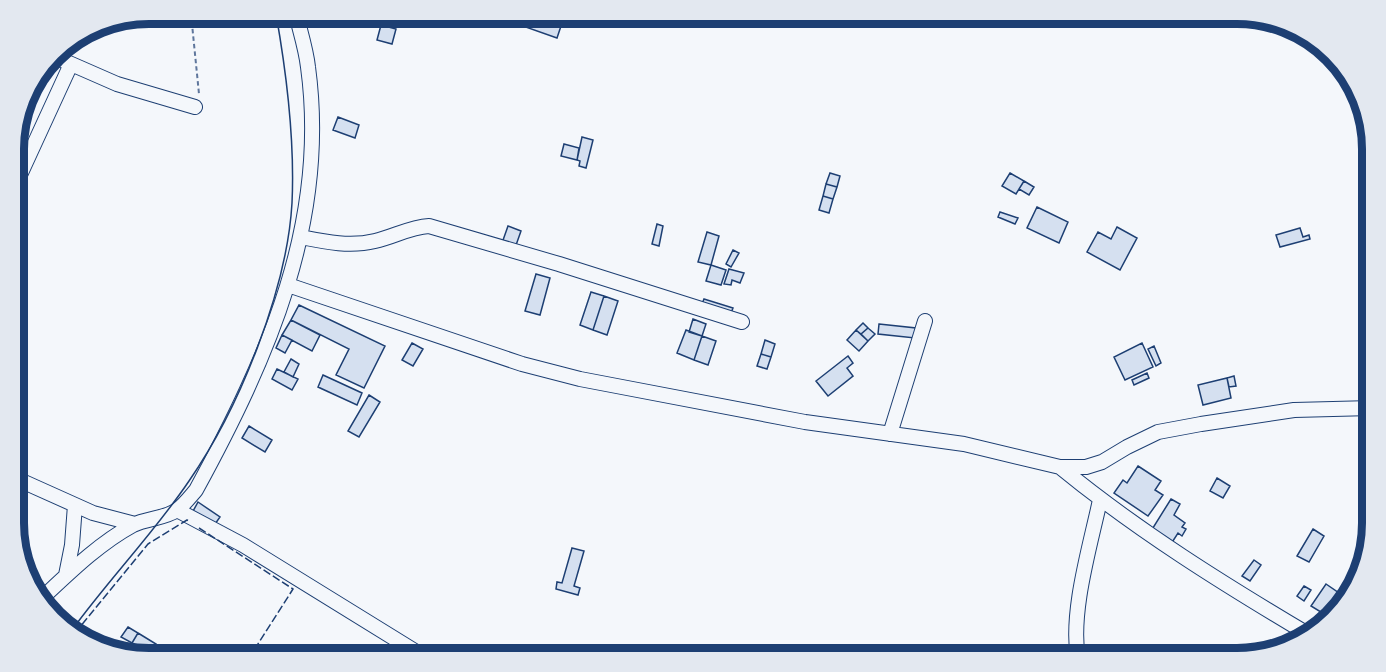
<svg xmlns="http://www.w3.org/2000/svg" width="1386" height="672" viewBox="0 0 1386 672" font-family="Signika,sans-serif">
	<rect width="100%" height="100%" fill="#f4f7fb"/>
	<path fill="#d5e0f0" stroke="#1d3f73" stroke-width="1.5" d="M 505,14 L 565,14 L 557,38 L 503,19 Z
		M 381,25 L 396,29 L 392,44 L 377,40 Z
		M 338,117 L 359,125 L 355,138 L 333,130 Z
		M 582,137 L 593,140 L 586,168 L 579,166 L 580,161 L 577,160 Z
		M 564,144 L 579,148 L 577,160 L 561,156 Z
		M 830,173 L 840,176 L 837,187 L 826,184 Z
		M 1010,173 L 1024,181 L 1016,194 L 1002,186 Z
		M 1024,181 L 1034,187 L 1029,195 L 1019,189 Z
		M 826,184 L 837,187 L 833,199 L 823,196 Z
		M 823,196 L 833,199 L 829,213 L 819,210 Z
		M 1037,207 L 1068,222 L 1059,243 L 1027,228 Z
		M 1000,212 L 1018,218 L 1015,224 L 998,217 Z
		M 657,224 L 663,226 L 659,246 L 652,244 Z
		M 508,226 L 521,231 L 515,248 L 502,243 Z
		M 1117,227 L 1137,238 L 1120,270 L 1087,252 L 1098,232 L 1111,239 Z
		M 1300,228 L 1303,237 L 1309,235 L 1310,239 L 1280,247 L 1276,235 Z
		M 707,232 L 719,236 L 711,265 L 698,262 Z
		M 733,250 L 739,253 L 731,267 L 726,264 Z
		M 711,265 L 726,270 L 721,285 L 706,281 Z
		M 729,269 L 744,273 L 740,283 L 732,280 L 731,285 L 724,284 Z
		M 536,274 L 550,278 L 540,315 L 525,311 Z
		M 591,292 L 604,296 L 593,330 L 580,325 Z
		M 604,296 L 618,301 L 607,335 L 593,330 Z
		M 704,299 L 733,308 L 731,313 L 702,304 Z
		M 299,305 L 385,346 L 364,388 L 336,375 L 349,349 L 291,320 Z
		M 693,319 L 706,324 L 702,336 L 689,332 Z
		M 291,320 L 320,335 L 312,351 L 282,335 Z
		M 863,323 L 868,328 L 861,334 L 856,330 Z
		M 879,324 L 916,328 L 915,338 L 878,334 Z
		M 868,328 L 875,334 L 868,341 L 861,334 Z
		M 686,330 L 702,336 L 694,360 L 677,353 Z
		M 856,330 L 868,341 L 859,351 L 847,340 Z
		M 282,335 L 292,340 L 285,353 L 276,348 Z
		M 702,336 L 716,341 L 708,365 L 694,360 Z
		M 765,340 L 775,344 L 771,357 L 761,354 Z
		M 412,343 L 423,349 L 413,366 L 402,360 Z
		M 1142,343 L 1153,367 L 1125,380 L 1114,357 Z
		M 1154,346 L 1161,363 L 1156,366 L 1148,349 Z
		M 761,354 L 771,357 L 767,369 L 757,366 Z
		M 848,356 L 853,363 L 847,368 L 853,376 L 828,396 L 816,381 Z
		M 291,359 L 299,364 L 293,377 L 284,372 Z
		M 277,369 L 298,379 L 292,390 L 272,379 Z
		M 1147,373 L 1149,378 L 1134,385 L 1132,380 Z
		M 323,375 L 362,393 L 357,405 L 318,387 Z
		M 1234,376 L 1236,386 L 1229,387 L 1227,378 Z
		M 1227,378 L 1231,398 L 1203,405 L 1198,385 Z
		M 369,395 L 380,402 L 359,437 L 348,431 Z
		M 249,426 L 272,440 L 265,452 L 242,438 Z
		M 1138,466 L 1161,481 L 1155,490 L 1163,495 L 1148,516 L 1114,493 L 1123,480 L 1127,483 Z
		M 1217,478 L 1230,486 L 1223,498 L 1210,491 Z
		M 1171,499 L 1180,504 L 1174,515 L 1185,523 L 1182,527 L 1186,529 L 1182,536 L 1178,533 L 1171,544 L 1151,531 Z
		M 198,502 L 220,517 L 213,527 L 192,513 Z
		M 1313,529 L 1324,536 L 1309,562 L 1297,556 Z
		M 572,548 L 584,551 L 574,586 L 580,588 L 578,595 L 556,589 L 557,582 L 562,583 Z
		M 1254,560 L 1261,565 L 1250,581 L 1242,576 Z
		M 1326,584 L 1339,593 L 1324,614 L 1311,606 Z
		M 1304,586 L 1311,590 L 1304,601 L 1297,596 Z
		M 1334,601 L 1339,605 L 1328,617 L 1324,614 Z
		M 128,627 L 138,633 L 132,643 L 121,637 Z
		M 138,633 L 156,644 L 149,654 L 132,643 Z
		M 116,645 L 129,654 L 113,650 Z"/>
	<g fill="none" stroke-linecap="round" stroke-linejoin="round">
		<g stroke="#1d3f73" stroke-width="16">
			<path id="minor" d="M 53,56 L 117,84 L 195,107
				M 14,188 L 71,64
				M 301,237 C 326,242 350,247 375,241 C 393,237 410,227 429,226 L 559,264 L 742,322
				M 288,285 L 522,364 L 580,379 L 805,422 L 964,444 L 1060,467 L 1086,467 L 1102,462 L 1127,447 L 1158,432 L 1201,424 L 1294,410 L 1372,408
				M 890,434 L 925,321
				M 1060,467 C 1138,531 1225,585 1311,636
				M 15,478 L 93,513 L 135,524
				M 177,510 L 243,545 L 426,658
				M 66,575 L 72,545 L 75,505
				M 39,601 C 68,574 98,544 133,525 C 147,518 164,519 177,510 C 184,505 190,497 196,490 C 268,358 329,221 308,67 C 306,49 300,31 296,14
				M 1078,658 C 1070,612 1090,547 1100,500"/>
		</g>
		<path stroke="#5e769c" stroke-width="2" stroke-dasharray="4.5 3" stroke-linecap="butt" d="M 191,14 L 199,94"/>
		<use href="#minor" stroke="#f4f7fb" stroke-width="14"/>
		<path stroke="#1d3f73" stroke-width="1.5" d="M 72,630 C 109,579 154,533 189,481 C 239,409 287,290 292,203 C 295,139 287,76 276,14"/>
		<path stroke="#1d3f73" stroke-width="1.5" stroke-dasharray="8 3" stroke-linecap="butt" d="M 199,528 L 293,589 L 249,658
			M 75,633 L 148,544 L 187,520 L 189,521"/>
	</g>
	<path d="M0 0H1386V672H0ZM149 24H1237A125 125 0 0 1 1362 149V523A125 125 0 0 1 1237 648H149A125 125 0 0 1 24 523V149A125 125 0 0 1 149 24Z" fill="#e3e8f0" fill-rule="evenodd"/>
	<path fill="none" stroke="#1d3f73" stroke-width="8" d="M149 24H1237A125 125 0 0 1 1362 149V523A125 125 0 0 1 1237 648H149A125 125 0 0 1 24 523V149A125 125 0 0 1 149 24Z"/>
</svg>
